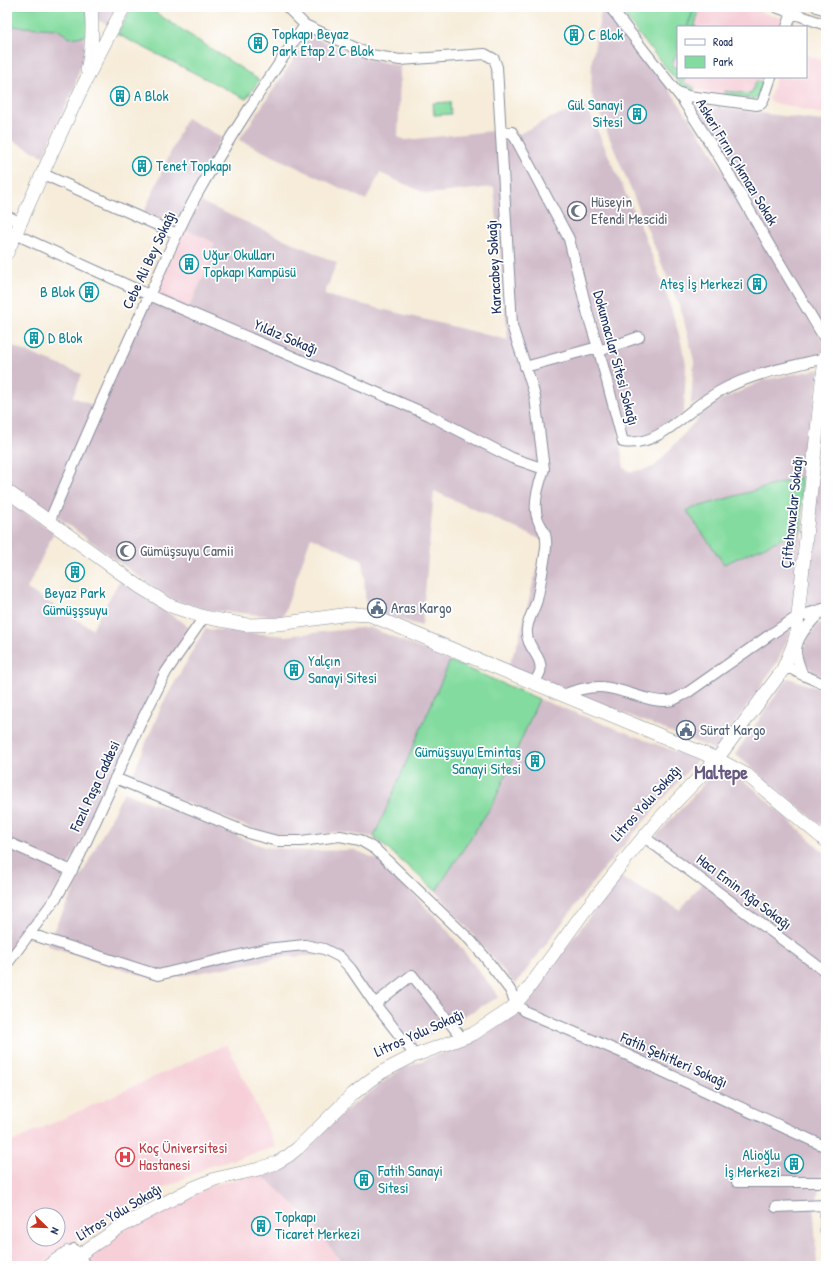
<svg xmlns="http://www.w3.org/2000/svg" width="833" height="1273" viewBox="0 0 833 1273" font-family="'Patrick Hand',sans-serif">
	<rect width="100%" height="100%" fill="#fff"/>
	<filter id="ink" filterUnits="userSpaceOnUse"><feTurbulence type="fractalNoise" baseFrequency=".025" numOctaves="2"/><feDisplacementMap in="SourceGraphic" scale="8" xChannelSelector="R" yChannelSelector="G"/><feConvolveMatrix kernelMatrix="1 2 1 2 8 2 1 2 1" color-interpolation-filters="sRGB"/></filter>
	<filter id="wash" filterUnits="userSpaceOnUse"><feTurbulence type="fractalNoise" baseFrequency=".012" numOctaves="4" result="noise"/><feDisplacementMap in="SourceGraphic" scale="16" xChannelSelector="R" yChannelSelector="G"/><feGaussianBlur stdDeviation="0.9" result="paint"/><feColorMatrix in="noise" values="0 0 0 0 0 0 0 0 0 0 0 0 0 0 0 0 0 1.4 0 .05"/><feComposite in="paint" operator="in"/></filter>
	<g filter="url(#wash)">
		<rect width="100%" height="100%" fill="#f6ecd9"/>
		<path fill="#f6cfd8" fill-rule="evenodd" d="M 694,7 L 747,7 L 770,15 L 785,19 L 782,27 L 687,27 Z
			M 678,51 L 678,77 L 765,77 L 758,96 L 754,99 L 683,88 L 670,72 Z
			M 806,54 L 826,62 L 826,111 L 825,115 L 772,102 L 769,99 L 776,77 L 806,77 Z
			M 185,229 L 215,242 L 210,254 L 213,256 L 189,307 L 156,292 Z
			M 227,1044 L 276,1147 L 208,1167 L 128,1205 L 38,1266 L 7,1266 L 7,1144 ZM 34,1215 L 58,1215 L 58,1239 L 34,1239 Z
			M 260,1174 L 308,1217 L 344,1266 L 73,1266 L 142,1217 L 204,1187 Z"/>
		<path fill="#d1bdca" d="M 96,7 L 116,7 L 108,24 L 99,21 Z
			M 602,7 L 605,7 L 664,82 L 707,144 L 824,343 L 824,352 L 692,405 L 691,402 L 694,361 L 682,313 L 591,93 L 592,60 Z
			M 7,26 L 57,29 L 70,38 L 84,36 L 85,49 L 83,60 L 77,76 L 75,86 L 43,156 L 7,138 Z
			M 311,38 L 315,38 L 368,59 L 400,66 L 399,114 L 398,137 L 406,140 L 492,131 L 517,135 L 548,119 L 580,108 L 585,108 L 589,112 L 643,232 L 668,298 L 680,338 L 686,364 L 684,412 L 682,415 L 646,436 L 630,439 L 618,432 L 624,468 L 631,472 L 654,467 L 709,406 L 764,380 L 820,369 L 801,477 L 687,510 L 802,530 L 790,635 L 776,664 L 716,750 L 508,667 L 518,642 L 544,541 L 434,491 L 422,626 L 366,609 L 363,560 L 311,537 L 283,617 L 209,610 L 171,600 L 48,510 L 7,483 L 7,344 L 82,374 L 73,397 L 94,406 L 144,297 L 156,292 L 189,307 L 213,256 L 210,254 L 215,243 L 185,229 L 201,202 L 337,263 L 324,295 L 508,340 L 494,187 L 427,194 L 380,173 L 366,200 L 239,140 L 307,40 Z
			M 688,104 L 822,121 L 826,111 L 826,337 Z
			M 186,118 L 222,137 L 179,216 L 165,221 L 144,212 Z
			M 826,397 L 826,603 L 806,609 L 819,458 Z
			M 7,501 L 54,532 L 27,589 L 92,629 L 120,580 L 190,628 L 110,783 L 58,887 L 7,957 Z
			M 826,620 L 826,678 L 817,675 L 803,661 L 806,641 L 817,625 Z
			M 369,627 L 450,661 L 374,837 L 338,832 L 291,838 L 259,831 L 130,781 L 162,705 L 205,629 L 285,636 Z
			M 788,678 L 826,691 L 826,829 L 735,754 Z
			M 539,699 L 697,760 L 603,869 L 515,985 L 436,891 L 494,802 Z
			M 719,767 L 750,785 L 826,854 L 826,1159 L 814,1213 L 817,1266 L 344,1266 L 308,1217 L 260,1174 L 303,1155 L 337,1117 L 401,1069 L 482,1037 L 517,1011 L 620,877 L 680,910 L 703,882 L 649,844 Z
			M 124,792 L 265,847 L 305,851 L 355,850 L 381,861 L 445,927 L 499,997 L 402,1049 L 373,1006 L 339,960 L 328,955 L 285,957 L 157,980 L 46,945 Z"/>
		<path fill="#83db9f" stroke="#4f857e" d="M 7,7 L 86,7 L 89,30 L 84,36 L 70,38 L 57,29 L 7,26 Z
			M 133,7 L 147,7 L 259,80 L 246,99 L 117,34 Z
			M 618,7 L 700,7 L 695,25 L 697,27 L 687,27 L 693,12 L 687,27 L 678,27 L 678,50 L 672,66 L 678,68 L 678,77 L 685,78 L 683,83 L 694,87 L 694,90 L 683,88 L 640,36 Z
			M 756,81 L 763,82 L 758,96 L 754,99 L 724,95 L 725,91 L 751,94 Z
			M 450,102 L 451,114 L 434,115 L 433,103 Z
			M 801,477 L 802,530 L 724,564 L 689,514 L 687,510 Z
			M 450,661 L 539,699 L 494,802 L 436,891 L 374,837 Z"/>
	</g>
	<g filter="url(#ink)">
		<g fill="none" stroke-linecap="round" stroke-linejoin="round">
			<g stroke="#888e9c" stroke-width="12">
				<path id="minor" d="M 287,7 L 305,25 L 371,55 L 400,60 L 485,54 L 494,59 L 497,67 L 512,325 C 519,350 529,373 535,397 L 544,469 C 539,484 532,505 538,520 C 541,527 546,532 546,540 C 547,547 545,554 544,561 C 542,574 540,587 537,600 C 534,610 528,619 527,629 C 525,648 544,656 540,672 C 539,675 536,679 535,683
					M 610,7 L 682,99 L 721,160 L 768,243 L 826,341
					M 776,7 L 826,25
					M 817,7 L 826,10
					M 787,27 L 794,7
					M 677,92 L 688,96 L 757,105 L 761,104 L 763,101 L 771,77
					M 502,133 L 512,132 L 569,239 L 588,315 L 599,351 L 623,442 C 657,447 682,416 707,399 C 742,375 785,368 825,358
					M 43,174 L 177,234
					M 7,216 L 21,223
					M 15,234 L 149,295 L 429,415 L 512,458 L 544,469
					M 599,351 L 639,337
					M 525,367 L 598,347
					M 49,522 C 81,447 114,372 148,298 C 164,264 178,229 196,196 C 229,137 267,81 305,25
					M 782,671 L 790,668 L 803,675 L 826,685
					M 803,675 C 800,668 797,660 796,653 C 795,636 812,622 822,610
					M 563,695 C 578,689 594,685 609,688 C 627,691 656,705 673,700 C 678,698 682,695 687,693 L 771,634 L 797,617 L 826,608
					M 115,778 L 251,834 L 277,841 L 301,841 L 340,836 L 360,840 L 375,849 L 470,940 L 484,956 L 510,990 L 516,1003 L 524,1011 L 623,1053 L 826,1147
					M 644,837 L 826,972
					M 7,842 L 72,871
					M 30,934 L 158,975 L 265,949 L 305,945 L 324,949 L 340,957 L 351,969 L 375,1004 L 411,1050
					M 7,964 L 58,895 L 80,855 L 141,722 L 166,672 L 204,617
					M 375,1004 L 412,975 L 458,1033
					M 737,1182 L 826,1182
					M 776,1207 L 826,1205
					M 74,1249 L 86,1266"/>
			</g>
			<g stroke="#888e9c" stroke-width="14">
				<path id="major" d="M 87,70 C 92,50 93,28 91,7
					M 7,253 C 44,170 80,86 124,7
					M 7,491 L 140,587 L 171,606 L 204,617 L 247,625 L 279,624 L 349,614 L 370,615 L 717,759 L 747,775 L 826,841
					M 826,1203 L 826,1230
					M 48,1266 L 68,1252
					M 63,1266 L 120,1227 L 191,1189 L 215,1179 L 259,1169 L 276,1163 L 288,1156 L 298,1148 L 353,1094 L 369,1081 L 382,1072 L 411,1057 L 473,1034 L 511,1009 L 528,989 L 583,913 L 633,850 L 659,819 L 717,759 L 782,671 L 793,646 L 796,635 L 822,381 L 826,354"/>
			</g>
			<use href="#minor" stroke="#fff" stroke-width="10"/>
			<use href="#major" stroke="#fff" stroke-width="13"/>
		</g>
	</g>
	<defs>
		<g id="building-ring" transform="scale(1)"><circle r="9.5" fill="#fff" stroke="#0f9aa8" stroke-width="1.5"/><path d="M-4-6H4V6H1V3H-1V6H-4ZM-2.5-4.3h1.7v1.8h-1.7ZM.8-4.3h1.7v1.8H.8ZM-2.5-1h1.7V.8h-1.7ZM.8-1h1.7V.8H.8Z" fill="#0f9aa8"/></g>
		<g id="mosque-ring" transform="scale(1)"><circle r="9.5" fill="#fff" stroke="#6b7280" stroke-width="1.5"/><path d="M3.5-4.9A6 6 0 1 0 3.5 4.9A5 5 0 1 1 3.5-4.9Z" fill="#6b7280"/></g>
		<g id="civic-ring" transform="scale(1)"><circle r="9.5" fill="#fff" stroke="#5c6f8a" stroke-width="1.5"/><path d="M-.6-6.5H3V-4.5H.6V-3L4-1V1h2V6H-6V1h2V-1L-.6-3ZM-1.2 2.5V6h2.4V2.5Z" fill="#5c6f8a"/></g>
		<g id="hospital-ring" transform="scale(1)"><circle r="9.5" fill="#fff" stroke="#e0444e" stroke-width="1.5"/><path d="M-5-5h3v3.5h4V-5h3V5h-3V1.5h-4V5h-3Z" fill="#e0444e"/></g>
	</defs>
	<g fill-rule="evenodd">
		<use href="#building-ring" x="574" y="35"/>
		<use href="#building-ring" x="258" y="43"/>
		<use href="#building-ring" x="120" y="96"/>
		<use href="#building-ring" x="637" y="114"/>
		<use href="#building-ring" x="142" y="166"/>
		<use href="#mosque-ring" x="577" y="211"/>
		<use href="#building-ring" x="189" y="264"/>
		<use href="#building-ring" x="757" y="284"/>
		<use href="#building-ring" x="89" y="292"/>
		<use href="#building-ring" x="34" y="338"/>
		<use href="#mosque-ring" x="126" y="551"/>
		<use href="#building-ring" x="75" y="572"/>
		<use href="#civic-ring" x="377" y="608"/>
		<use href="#building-ring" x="294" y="670"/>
		<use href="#civic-ring" x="686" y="730"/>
		<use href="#building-ring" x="535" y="761"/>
		<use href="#hospital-ring" x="125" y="1157"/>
		<use href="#building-ring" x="794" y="1164"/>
		<use href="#building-ring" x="364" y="1180"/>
		<use href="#building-ring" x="261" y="1226"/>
	</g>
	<g text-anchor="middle" stroke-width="3.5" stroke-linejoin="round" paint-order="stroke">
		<g font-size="15" fill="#0d838f" stroke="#fff" text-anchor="start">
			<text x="272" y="39">Topkapı Beyaz<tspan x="272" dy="17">Park Etap 2 C Blok</tspan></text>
			<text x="588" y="40">C Blok</text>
			<text x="134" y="101">A Blok</text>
			<text x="623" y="110" text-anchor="end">Gül Sanayi<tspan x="623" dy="17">Sitesi</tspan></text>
			<text x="156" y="171">Tenet Topkapı</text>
			<text x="203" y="260">Uğur Okulları<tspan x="203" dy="17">Topkapı Kampüsü</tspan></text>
			<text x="743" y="289" text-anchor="end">Ateş İş Merkezi</text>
			<text x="75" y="297" text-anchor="end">B Blok</text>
			<text x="48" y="343">D Blok</text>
			<text x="75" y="598" text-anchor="middle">Beyaz Park<tspan x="75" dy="17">Gümüşşsuyu</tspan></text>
			<text x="308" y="666">Yalçın<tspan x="308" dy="17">Sanayi Sitesi</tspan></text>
			<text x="521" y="757" text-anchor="end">Gümüşsuyu Emintaş<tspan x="521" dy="17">Sanayi Sitesi</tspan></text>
			<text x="780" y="1160" text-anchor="end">Alioğlu<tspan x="780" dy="17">İş Merkezi</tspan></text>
			<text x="378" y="1176">Fatih Sanayi<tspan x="378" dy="17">Sitesi</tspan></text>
			<text x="275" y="1222">Topkapı<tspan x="275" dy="17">Ticaret Merkezi</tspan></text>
		</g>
		<g font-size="15" fill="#1b2f5e" stroke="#fff">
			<text transform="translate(737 162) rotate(59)" y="5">Askeri Fırın Çıkmazı Sokak</text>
			<text transform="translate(149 260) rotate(-65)" y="5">Cebe Ali Bey Sokağı</text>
			<text transform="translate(494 267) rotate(-93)" y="5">Karacabey Sokağı</text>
			<text transform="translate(286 337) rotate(23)" y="5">Yıldız Sokağı</text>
			<text transform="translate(616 358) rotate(75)" y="5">Dokumacılar Sitesi Sokağı</text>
			<text transform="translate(792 512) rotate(-84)" y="5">Çiftehavuzlar Sokağı</text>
			<text transform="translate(95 786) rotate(-65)" y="5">Fazıl Paşa Caddesi</text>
			<text transform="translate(646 803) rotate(-48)" y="5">Litros Yolu Sokağı</text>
			<text transform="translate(744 892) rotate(37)" y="5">Hacı Emin Ağa Sokağı</text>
			<text transform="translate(419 1033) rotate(-24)" y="5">Litros Yolu Sokağı</text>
			<text transform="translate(674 1060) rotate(24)" y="5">Fatih Şehitleri Sokağı</text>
			<text transform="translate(119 1212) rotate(-31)" y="5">Litros Yolu Sokağı</text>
		</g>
		<g font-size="15" fill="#5b616d" stroke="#fff" text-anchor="start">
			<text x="591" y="207">Hüseyin<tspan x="591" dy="17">Efendi Mescidi</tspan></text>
			<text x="140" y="556">Gümüşsuyu Camii</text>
		</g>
		<g font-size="15" fill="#4e5e75" stroke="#fff" text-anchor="start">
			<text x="391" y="613">Aras Kargo</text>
			<text x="700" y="735">Sürat Kargo</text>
		</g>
		<g font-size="15" fill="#be3a42" stroke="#fff" text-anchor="start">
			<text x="139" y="1153">Koç Üniversitesi<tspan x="139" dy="17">Hastanesi</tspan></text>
		</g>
		<g font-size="19" font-weight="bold" fill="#675a81" stroke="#fff">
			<text x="721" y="779">Maltepe</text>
		</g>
	</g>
	<rect width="833" height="1273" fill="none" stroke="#fff" stroke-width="24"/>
	<rect x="677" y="26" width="130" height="52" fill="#ffffff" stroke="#a4acbf"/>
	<rect x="685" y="39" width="20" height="6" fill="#ffffff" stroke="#a4acbf"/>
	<text x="713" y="46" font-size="12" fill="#1b2f5e">Road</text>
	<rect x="685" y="56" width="20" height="12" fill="#83db9f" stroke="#a4acbf"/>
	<text x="713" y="66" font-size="12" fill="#1b2f5e">Park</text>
	<g transform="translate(46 1227) rotate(113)"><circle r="19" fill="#ffffff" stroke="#a4acbf"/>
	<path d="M0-3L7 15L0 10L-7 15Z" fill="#c8321e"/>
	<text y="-6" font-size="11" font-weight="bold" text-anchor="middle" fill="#1b2f5e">N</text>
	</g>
</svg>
